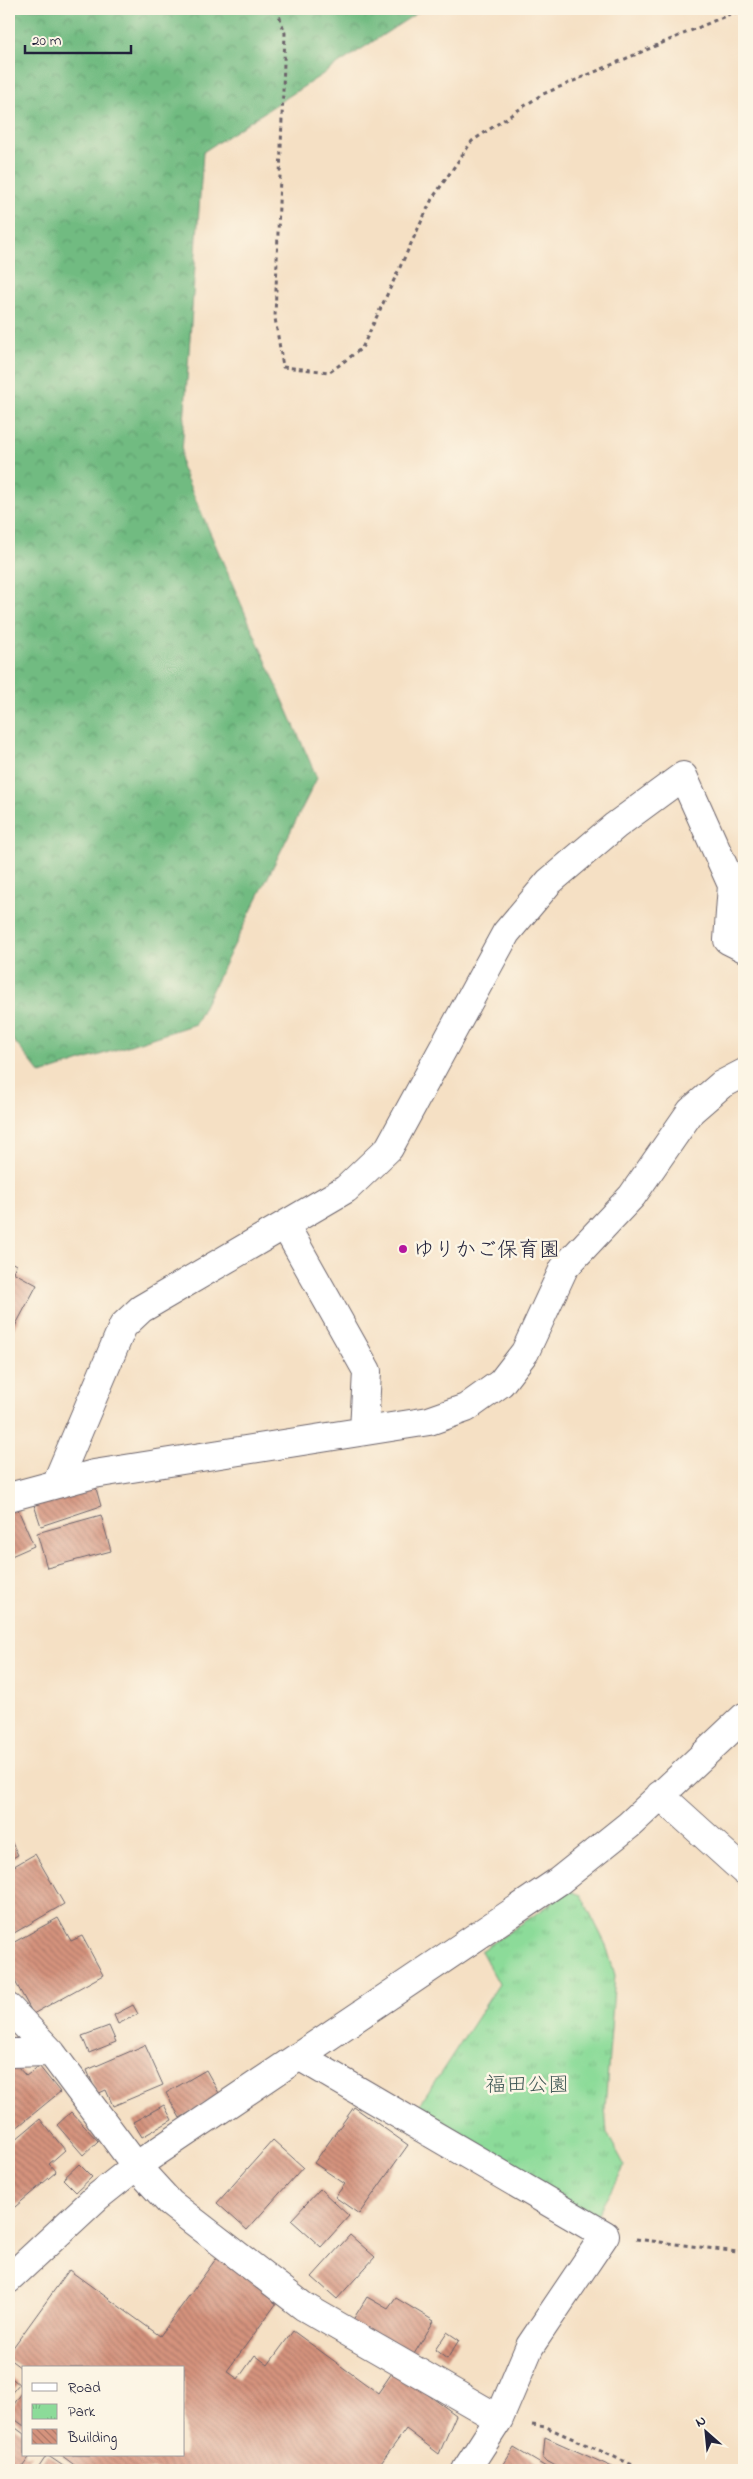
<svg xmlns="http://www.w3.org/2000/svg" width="753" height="2479" viewBox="0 0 753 2479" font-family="'Indie Flower','Klee One',sans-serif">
	<defs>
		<pattern id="forest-crowns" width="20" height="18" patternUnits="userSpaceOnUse" patternTransform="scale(1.25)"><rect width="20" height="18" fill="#71bb81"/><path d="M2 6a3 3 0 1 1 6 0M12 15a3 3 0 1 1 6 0" fill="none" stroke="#5c986b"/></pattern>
		<pattern id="park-tufts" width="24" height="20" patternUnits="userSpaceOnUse" patternTransform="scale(1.25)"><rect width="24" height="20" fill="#8cdb99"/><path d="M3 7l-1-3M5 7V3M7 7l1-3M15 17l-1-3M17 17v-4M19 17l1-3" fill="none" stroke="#78bc85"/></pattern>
		<pattern id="building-back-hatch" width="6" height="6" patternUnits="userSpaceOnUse" patternTransform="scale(1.25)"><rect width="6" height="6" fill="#d5937d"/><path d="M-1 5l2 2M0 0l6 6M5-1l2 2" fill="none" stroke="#ac7868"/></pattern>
	</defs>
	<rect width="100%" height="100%" fill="#fcf5e5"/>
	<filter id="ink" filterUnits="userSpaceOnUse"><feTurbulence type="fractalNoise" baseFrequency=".02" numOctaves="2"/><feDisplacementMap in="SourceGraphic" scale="10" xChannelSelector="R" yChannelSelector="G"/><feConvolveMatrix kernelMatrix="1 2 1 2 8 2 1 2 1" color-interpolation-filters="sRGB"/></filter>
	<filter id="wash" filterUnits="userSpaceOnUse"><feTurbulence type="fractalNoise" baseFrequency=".0096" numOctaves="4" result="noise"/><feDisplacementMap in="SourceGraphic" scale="20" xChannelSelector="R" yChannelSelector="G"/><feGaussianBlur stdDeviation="1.12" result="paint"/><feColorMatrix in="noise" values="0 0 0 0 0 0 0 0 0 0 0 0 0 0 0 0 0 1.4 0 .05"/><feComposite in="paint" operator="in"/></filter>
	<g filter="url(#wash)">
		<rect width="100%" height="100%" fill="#f5e0c4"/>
		<path fill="url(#forest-crowns)" stroke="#4a6e5e" d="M 9,9 L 423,9 L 203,152 L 181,466 L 317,778 L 195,1024 L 41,1074 L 9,1035 Z"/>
		<path fill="url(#park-tufts)" stroke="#577e6a" d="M 570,1891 L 581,1895 L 606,1945 L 615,1975 L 605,2108 L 607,2133 L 625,2166 L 595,2218 L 417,2109 L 499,1984 L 481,1951 Z"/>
		<g id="blocks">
			<path fill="url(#building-back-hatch)" d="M 9,1261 L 16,1265 L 13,1272 L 37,1285 L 12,1332 L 9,1330 Z
				M 95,1485 L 101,1506 L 41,1526 L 34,1505 Z
				M 16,1505 L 34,1546 L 9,1557 L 9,1509 Z
				M 101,1515 L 111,1551 L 47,1568 L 37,1533 Z
				M 9,1837 L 18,1855 L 9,1860 Z
				M 35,1854 L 64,1904 L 9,1936 L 9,1869 Z
				M 58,1918 L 71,1941 L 82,1936 L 103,1975 L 33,2014 L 12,1976 L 9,1978 L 9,1945 Z
				M 133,2005 L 138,2014 L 118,2024 L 114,2015 Z
				M 109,2026 L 116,2042 L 89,2053 L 82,2036 Z
				M 145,2045 L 163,2085 L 113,2106 L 106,2090 L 97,2094 L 87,2070 Z
				M 9,2066 L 17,2066 L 26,2076 L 39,2066 L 60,2092 L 15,2129 L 9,2121 Z
				M 206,2070 L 220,2095 L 180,2118 L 166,2093 Z
				M 164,2105 L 172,2120 L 142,2137 L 133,2122 Z
				M 354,2107 L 408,2145 L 359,2214 L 335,2197 L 345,2184 L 314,2163 Z
				M 71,2112 L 98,2141 L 83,2155 L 57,2125 Z
				M 40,2119 L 65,2150 L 49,2164 L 56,2172 L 9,2212 L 9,2145 Z
				M 273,2140 L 303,2167 L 247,2230 L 217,2203 Z
				M 79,2164 L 92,2177 L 76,2192 L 63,2179 Z
				M 320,2189 L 349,2216 L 321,2247 L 291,2220 Z
				M 350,2235 L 375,2257 L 337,2299 L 312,2277 Z
				M 218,2256 L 279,2300 L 227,2371 L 238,2379 L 255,2355 L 268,2365 L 293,2331 L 378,2393 L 394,2370 L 456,2415 L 439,2454 L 406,2429 L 376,2470 L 355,2470 L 349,2466 L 345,2470 L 81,2470 L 61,2455 L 184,2455 L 184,2368 L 24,2368 L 24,2370 L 9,2359 L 9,2353 L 69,2270 L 160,2336 Z
				M 367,2297 L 388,2309 L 396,2298 L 434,2321 L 411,2359 L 351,2323 Z
				M 447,2332 L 459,2340 L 447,2359 L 435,2350 Z
				M 9,2376 L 19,2384 L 9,2396 Z
				M 24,2390 L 24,2426 L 9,2415 L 9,2411 Z
				M 9,2423 L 24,2434 L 24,2455 L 31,2455 L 20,2470 L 9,2470 Z
				M 545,2437 L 619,2470 L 563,2470 L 543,2459 Z
				M 514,2448 L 551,2470 L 500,2470 Z
				M 47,2455 L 69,2470 L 37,2470 Z"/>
		</g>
	</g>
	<g filter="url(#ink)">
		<use href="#blocks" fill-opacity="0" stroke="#6c646b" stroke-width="1"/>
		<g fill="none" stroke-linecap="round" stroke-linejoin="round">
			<g stroke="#6c646b" stroke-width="30">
				<path id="minor" d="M 285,1225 L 367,1371 L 364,1431
					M 56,1484 L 123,1326 L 141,1309 L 346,1189 L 389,1148 L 506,933 L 549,882 L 615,826 L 683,776 L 732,885 L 728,940 L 744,948
					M 9,1497 L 94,1474 L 429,1421 L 466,1408 L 501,1383 L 525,1352 L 564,1268 L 632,1196 L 691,1111 L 721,1085 L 744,1073
					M 660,1795 L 744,1871
					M 9,2008 L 51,2052 L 136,2166 L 170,2203 L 303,2306 L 499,2419
					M 9,2053 L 51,2052
					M 299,2056 L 605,2235 L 530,2346 L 499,2419 L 466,2470
					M 9,2279 L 97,2197 L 136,2166 L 559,1881 L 629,1825 L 744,1717"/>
			</g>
			<path stroke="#6c646b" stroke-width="3" stroke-dasharray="4 4" stroke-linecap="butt" d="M 277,9 L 285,33 L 275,318 L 283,367 L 330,372 L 362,348 L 432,199 L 472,141 L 541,95 L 730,14 L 744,11
				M 636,2239 L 738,2252 L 744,2249
				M 532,2425 L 546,2427 L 644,2470"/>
			<use href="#minor" stroke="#fff" stroke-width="28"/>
		</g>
	</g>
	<circle fill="#b5179e" stroke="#fcf5e5" stroke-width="2" cx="403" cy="1249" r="5"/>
	<g text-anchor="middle" stroke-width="5" stroke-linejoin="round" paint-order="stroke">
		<g font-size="21" fill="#22223b" stroke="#fcf5e5" text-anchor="start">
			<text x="413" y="1256">ゆりかご保育園</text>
		</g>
		<g font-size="21" fill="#425a57" stroke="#fcf5e5">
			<text x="527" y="2091">福田公園</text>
		</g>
	</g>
	<rect width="753" height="2479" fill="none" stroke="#fcf5e5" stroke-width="30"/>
	<rect x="22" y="2366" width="162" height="90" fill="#fcf5e5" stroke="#a5a1a1"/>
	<rect x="32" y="2383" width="25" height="8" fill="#ffffff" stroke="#a5a1a1"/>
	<text x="68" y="2392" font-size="15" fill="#22223b">Road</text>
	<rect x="32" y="2404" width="25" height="15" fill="url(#park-tufts)" stroke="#a5a1a1"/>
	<text x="68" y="2416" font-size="15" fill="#22223b">Park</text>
	<rect x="32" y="2429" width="25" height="15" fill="url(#building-back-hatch)" stroke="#a5a1a1"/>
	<text x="68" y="2442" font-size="15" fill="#22223b">Building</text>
	<g transform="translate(706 2432) rotate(333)" stroke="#fcf5e5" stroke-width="4" paint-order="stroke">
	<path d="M0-4L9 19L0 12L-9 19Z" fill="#22223b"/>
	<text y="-8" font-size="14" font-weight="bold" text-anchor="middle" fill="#22223b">N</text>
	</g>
	<path d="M25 45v8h106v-8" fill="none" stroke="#22223b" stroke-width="2.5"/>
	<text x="32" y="45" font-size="15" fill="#22223b" stroke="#fcf5e5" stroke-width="4" paint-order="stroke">20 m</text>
</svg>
